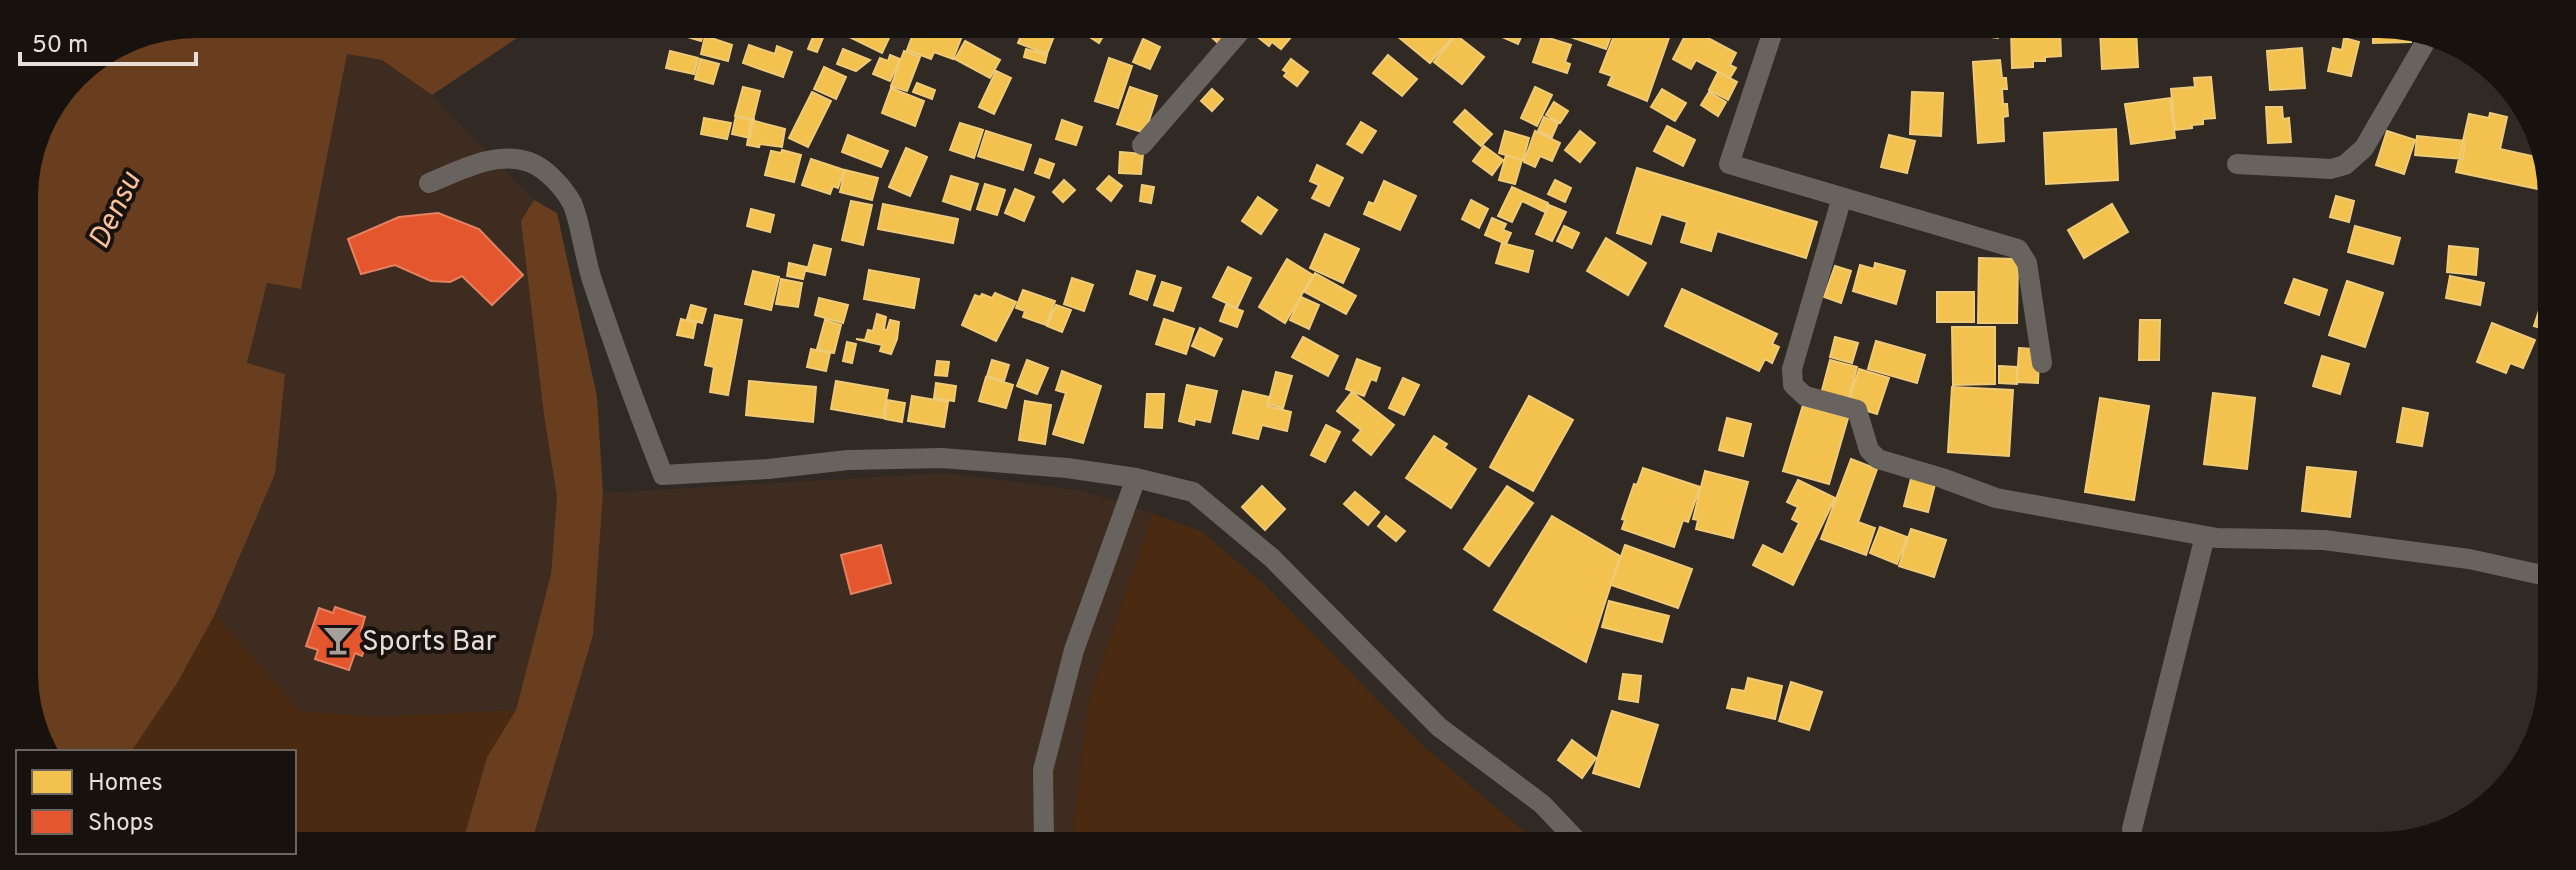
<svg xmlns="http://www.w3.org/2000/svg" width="2576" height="870" viewBox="0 0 2576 870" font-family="Overpass,sans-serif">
	<rect width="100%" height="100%" fill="#302924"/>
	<path fill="#3e2c21" d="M 347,54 L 382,60 L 432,95 L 534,200 L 521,221 L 544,415 L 557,497 L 551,574 L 516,710 L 378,717 L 300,711 L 215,614 L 275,474 L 247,363 L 267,283 L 301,288 Z
		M 946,473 L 1085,491 L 1153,514 L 1089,699 L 1071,842 L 532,841 L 593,635 L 603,493 Z"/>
	<path fill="#4a2b12" d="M 1153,514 L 1201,531 L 1265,585 L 1421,744 L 1538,843 L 1071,842 L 1089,699 Z
		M 215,614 L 300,711 L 378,717 L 516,710 L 487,757 L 463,841 L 294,840 L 294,752 L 131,752 L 176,685 Z"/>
	<path fill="#683e1f" d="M 197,24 L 531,25 L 520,36 L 432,95 L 382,60 L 347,54 L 301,289 L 267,283 L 247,363 L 285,374 L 275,474 L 215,614 L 176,685 L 131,752 L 50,752 L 27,706 L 24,186 L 37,130 L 75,74 L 131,37 Z
		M 534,200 L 557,213 L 597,396 L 603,493 L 593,635 L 532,841 L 463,841 L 487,757 L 516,710 L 551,574 L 557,497 L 544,415 L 521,221 Z"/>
	<path fill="#f2c14e" stroke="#efca77" stroke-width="2" d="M 681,25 L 707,25 L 701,41 L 678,34 Z
		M 827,26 L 864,26 L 889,38 L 882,53 Z
		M 916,26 L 936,26 L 962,36 L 953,59 L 934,52 L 931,59 L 907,50 Z
		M 1025,26 L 1058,26 L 1047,54 L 1018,43 Z
		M 1073,26 L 1109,26 L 1099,43 Z
		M 1209,27 L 1234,27 L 1218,43 L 1205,31 Z
		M 1259,27 L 1288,27 L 1285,31 L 1292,36 L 1281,49 L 1272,42 L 1269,46 L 1254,34 Z
		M 1402,27 L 1447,27 L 1455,34 L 1430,63 L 1396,35 Z
		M 1487,27 L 1525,28 L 1518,44 L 1486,30 Z
		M 1550,28 L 1614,28 L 1606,49 L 1550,30 Z
		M 1617,28 L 1672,29 L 1647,101 L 1608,85 L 1612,76 L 1600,72 Z
		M 1689,28 L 1736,53 L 1730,65 L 1736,68 L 1730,78 L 1696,60 L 1691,69 L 1673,59 Z
		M 1949,29 L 1999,29 L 1998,38 L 1949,32 Z
		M 2011,29 L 2060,29 L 2061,56 L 2045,57 L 2045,61 L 2033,61 L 2033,67 L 2012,68 Z
		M 2136,29 L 2138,67 L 2102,69 L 2100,30 Z
		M 2373,30 L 2411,30 L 2411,42 L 2373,43 Z
		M 815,32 L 824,35 L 817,52 L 808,49 Z
		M 1456,35 L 1484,57 L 1462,84 L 1434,62 Z
		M 705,36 L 732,45 L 728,61 L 701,54 Z
		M 1542,36 L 1571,45 L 1565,62 L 1570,64 L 1567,73 L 1533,62 Z
		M 2344,38 L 2359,42 L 2351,76 L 2328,71 L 2333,48 L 2342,50 Z
		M 1143,39 L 1160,47 L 1150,69 L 1133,62 Z
		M 965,41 L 1000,60 L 990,78 L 955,59 Z
		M 749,45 L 775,54 L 777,46 L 792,52 L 783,77 L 743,63 Z
		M 2302,48 L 2305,88 L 2270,90 L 2267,51 Z
		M 843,49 L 870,60 L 856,71 L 837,64 Z
		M 1026,49 L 1047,55 L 1045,63 L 1024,57 Z
		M 670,51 L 698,58 L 694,74 L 666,68 Z
		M 904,51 L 920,57 L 907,91 L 891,86 Z
		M 890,55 L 900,59 L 890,81 L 873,74 L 880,58 L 888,61 Z
		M 1388,55 L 1417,79 L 1402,96 L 1373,73 Z
		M 1109,58 L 1132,66 L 1118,108 L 1095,101 Z
		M 700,59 L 719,64 L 713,84 L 695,79 Z
		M 1291,59 L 1308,72 L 1297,86 L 1284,76 L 1287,72 L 1283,70 Z
		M 2000,60 L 2002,78 L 2006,78 L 2007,89 L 2002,89 L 2003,104 L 2007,104 L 2008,116 L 2003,117 L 2004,141 L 1978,143 L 1973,62 Z
		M 824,67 L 846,77 L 836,99 L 814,89 Z
		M 996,71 L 1011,78 L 994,114 L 979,107 Z
		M 1718,72 L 1737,82 L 1728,100 L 1709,90 Z
		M 2211,77 L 2215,118 L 2203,119 L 2203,124 L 2192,125 L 2192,128 L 2175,130 L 2171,89 L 2195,87 L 2194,78 Z
		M 917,83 L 935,90 L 932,99 L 913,92 Z
		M 743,87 L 760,91 L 753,120 L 735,116 Z
		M 1130,87 L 1157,96 L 1145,133 L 1117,124 Z
		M 1535,87 L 1552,95 L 1537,126 L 1521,118 Z
		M 891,88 L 924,101 L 915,126 L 882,113 Z
		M 1212,89 L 1223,99 L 1212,111 L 1201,101 Z
		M 1662,89 L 1686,103 L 1675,121 L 1651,107 Z
		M 812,92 L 831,101 L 808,147 L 789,138 Z
		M 1709,92 L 1726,102 L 1718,116 L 1701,105 Z
		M 1912,92 L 1943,93 L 1941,136 L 1910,134 Z
		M 2170,98 L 2175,138 L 2131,144 L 2125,104 Z
		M 1554,102 L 1568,111 L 1560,123 L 1546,115 Z
		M 2266,107 L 2282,107 L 2283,119 L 2289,118 L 2291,142 L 2268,143 Z
		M 1465,110 L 1492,134 L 1481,146 L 1454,122 Z
		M 2490,113 L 2507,117 L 2500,149 L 2545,159 L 2538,189 L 2456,172 L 2469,114 L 2489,118 Z
		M 736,116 L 754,119 L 750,138 L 732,134 Z
		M 1544,117 L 1558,123 L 1552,137 L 1538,131 Z
		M 704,118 L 731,123 L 727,139 L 701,134 Z
		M 751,120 L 785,129 L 782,147 L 760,144 L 759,147 L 747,145 Z
		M 1062,120 L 1082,127 L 1076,145 L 1056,139 Z
		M 1361,122 L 1376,131 L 1362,153 L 1347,144 Z
		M 960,123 L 983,130 L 974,158 L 950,150 Z
		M 1667,126 L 1695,140 L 1683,166 L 1654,151 Z
		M 2116,129 L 2118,180 L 2046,184 L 2044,133 Z
		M 986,131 L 1031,145 L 1023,170 L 978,156 Z
		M 1505,131 L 1529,138 L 1523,160 L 1499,153 Z
		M 1535,131 L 1560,143 L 1552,161 L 1540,156 L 1535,167 L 1524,162 Z
		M 1580,131 L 1595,143 L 1580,162 L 1565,150 Z
		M 2387,131 L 2415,140 L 2404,174 L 2376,165 Z
		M 848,135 L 888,151 L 881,167 L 842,152 Z
		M 1889,135 L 1915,141 L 1907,173 L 1881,167 Z
		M 2417,136 L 2465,141 L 2463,159 L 2415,155 Z
		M 1484,146 L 1503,160 L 1492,175 L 1473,161 Z
		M 906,148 L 927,157 L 910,196 L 889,187 Z
		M 782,150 L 801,155 L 794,182 L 765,175 L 771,151 L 781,153 Z
		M 1120,152 L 1143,154 L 1141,174 L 1119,173 Z
		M 1506,155 L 1522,160 L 1515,184 L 1499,180 Z
		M 811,159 L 844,170 L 838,188 L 833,186 L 830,194 L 802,185 Z
		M 1040,159 L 1054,164 L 1049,178 L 1035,173 Z
		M 1317,165 L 1343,178 L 1329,206 L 1312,198 L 1319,185 L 1310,181 Z
		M 1637,168 L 1817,222 L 1806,258 L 1717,231 L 1711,251 L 1681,242 L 1687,222 L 1661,214 L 1651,244 L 1617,233 Z
		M 845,170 L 878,178 L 872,200 L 840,192 Z
		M 951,176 L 978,184 L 970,210 L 943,201 Z
		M 1109,176 L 1122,186 L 1111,201 L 1097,189 Z
		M 1064,180 L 1075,190 L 1063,202 L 1053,192 Z
		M 1555,180 L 1571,188 L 1565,202 L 1548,194 Z
		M 1384,181 L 1416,196 L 1400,230 L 1364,214 L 1369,202 L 1374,204 Z
		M 985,184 L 1005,190 L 997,215 L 977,209 Z
		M 1142,185 L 1154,187 L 1151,203 L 1140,201 Z
		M 1512,187 L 1548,203 L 1545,212 L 1522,201 L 1512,222 L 1498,216 Z
		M 1015,189 L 1034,197 L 1024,221 L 1005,213 Z
		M 2336,196 L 2354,201 L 2349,222 L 2330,217 Z
		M 1258,197 L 1277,210 L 1261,234 L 1242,221 Z
		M 1471,200 L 1488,209 L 1479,228 L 1462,219 Z
		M 851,201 L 872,205 L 863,245 L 842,240 Z
		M 883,204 L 958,219 L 953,243 L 878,229 Z
		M 2112,204 L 2128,232 L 2084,258 L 2068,230 Z
		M 1549,205 L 1566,212 L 1552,241 L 1536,234 Z
		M 751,209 L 774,215 L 770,232 L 747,226 Z
		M 1492,218 L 1506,224 L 1503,230 L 1511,233 L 1506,244 L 1485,235 Z
		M 1564,226 L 1579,233 L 1572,248 L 1557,241 Z
		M 2355,226 L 2400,238 L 2393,264 L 2348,252 Z
		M 1325,234 L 1359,249 L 1343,283 L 1310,268 Z
		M 1606,238 L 1646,263 L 1628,295 L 1587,271 Z
		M 1502,243 L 1533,251 L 1528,272 L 1496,263 Z
		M 814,245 L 831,249 L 825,275 L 807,271 Z
		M 2449,246 L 2478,249 L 2476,275 L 2447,272 Z
		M 1979,258 L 2018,259 L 2017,323 L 1978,323 Z
		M 1287,259 L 1313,275 L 1285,323 L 1259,307 Z
		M 789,263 L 806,267 L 803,279 L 787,276 Z
		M 1875,263 L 1905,271 L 1896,304 L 1853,291 L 1860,265 L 1874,269 Z
		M 1835,266 L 1851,271 L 1841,303 L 1824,297 Z
		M 1228,267 L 1251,278 L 1237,308 L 1213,297 Z
		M 869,270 L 919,279 L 914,308 L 864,299 Z
		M 753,271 L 779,277 L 771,310 L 745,304 Z
		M 1137,271 L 1155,276 L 1147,300 L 1130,294 Z
		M 1315,273 L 1356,296 L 1346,314 L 1305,292 Z
		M 2450,276 L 2484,283 L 2480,305 L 2446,298 Z
		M 1072,278 L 1093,285 L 1084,311 L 1064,304 Z
		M 781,279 L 802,283 L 798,307 L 776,304 Z
		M 2294,279 L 2327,290 L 2319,315 L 2285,303 Z
		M 2347,281 L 2383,293 L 2365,347 L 2329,335 Z
		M 1162,282 L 1181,288 L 1173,311 L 1154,305 Z
		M 1682,289 L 1777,334 L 1772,344 L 1779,347 L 1772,363 L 1765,359 L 1759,371 L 1665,326 Z
		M 1023,290 L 1055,301 L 1046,325 L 1023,317 L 1025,311 L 1016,308 Z
		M 1937,292 L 1974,292 L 1974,322 L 1937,322 Z
		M 995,293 L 1016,302 L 996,341 L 962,325 L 975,295 L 980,297 L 982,294 L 992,298 Z
		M 1301,297 L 1319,305 L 1309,329 L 1290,320 Z
		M 819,298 L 848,305 L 843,323 L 815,315 Z
		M 2543,298 L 2548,299 L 2548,330 L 2534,326 Z
		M 691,305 L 706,309 L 702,323 L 687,319 Z
		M 1056,305 L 1071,310 L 1062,332 L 1047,326 Z
		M 1226,305 L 1243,311 L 1237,327 L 1220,321 Z
		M 877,314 L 886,317 L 884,329 L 887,330 L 890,320 L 899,322 L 897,339 L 891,354 L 880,351 L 882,345 L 856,339 L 865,340 L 868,330 L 873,331 Z
		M 715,315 L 742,320 L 728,395 L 710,392 L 714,367 L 705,365 Z
		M 681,319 L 696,323 L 693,338 L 677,335 Z
		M 1164,319 L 1194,329 L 1186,354 L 1156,344 Z
		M 825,320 L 841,325 L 834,353 L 817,349 Z
		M 2140,320 L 2160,320 L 2159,360 L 2139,360 Z
		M 2492,323 L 2535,340 L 2523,368 L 2510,363 L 2506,373 L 2477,362 Z
		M 1952,327 L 1995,327 L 1995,384 L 1953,385 Z
		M 1200,328 L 1222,339 L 1214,356 L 1192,346 Z
		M 1303,337 L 1338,356 L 1328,376 L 1292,357 Z
		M 1835,337 L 1858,343 L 1852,363 L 1830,357 Z
		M 1876,341 L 1925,355 L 1917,383 L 1868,369 Z
		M 847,342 L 856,344 L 852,363 L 843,361 Z
		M 2019,348 L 2033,349 L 2039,359 L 2038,383 L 2017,382 Z
		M 811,349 L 830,353 L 826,371 L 807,367 Z
		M 2322,356 L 2349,364 L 2340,394 L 2313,386 Z
		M 1357,359 L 1380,368 L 1376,381 L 1371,379 L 1364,396 L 1346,389 Z
		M 992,360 L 1009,365 L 1004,381 L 987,376 Z
		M 1027,360 L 1048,368 L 1037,394 L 1017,386 Z
		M 1830,360 L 1857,367 L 1848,401 L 1821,394 Z
		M 937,361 L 949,362 L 947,376 L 935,375 Z
		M 1999,366 L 2017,367 L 2017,384 L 1999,383 Z
		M 1859,369 L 1889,378 L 1877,414 L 1848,405 Z
		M 1062,371 L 1101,386 L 1083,443 L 1053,434 L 1066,393 L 1056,390 Z
		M 1276,372 L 1292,376 L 1283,408 L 1268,404 Z
		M 986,377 L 1013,385 L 1006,408 L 979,401 Z
		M 1403,378 L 1419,385 L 1404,415 L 1389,408 Z
		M 749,381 L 816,387 L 813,422 L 746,415 Z
		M 836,381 L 888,390 L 883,418 L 831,409 Z
		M 936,383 L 956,386 L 954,401 L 934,398 Z
		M 1187,385 L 1217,391 L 1210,422 L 1195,419 L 1194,425 L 1179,421 Z
		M 1952,387 L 2013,390 L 2009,456 L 1948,452 Z
		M 1243,391 L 1269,397 L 1267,406 L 1291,412 L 1287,431 L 1262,425 L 1258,439 L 1233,433 Z
		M 1352,392 L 1394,425 L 1371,455 L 1353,440 L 1361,430 L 1337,411 Z
		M 2213,393 L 2255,398 L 2247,469 L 2204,464 Z
		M 1147,394 L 1164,394 L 1162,428 L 1145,427 Z
		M 912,396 L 948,402 L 944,427 L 908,421 Z
		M 1529,396 L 1573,420 L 1533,491 L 1490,467 Z
		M 2100,398 L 2149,406 L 2134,500 L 2085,492 Z
		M 887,400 L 905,403 L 902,422 L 885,419 Z
		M 1025,401 L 1051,405 L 1045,444 L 1019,440 Z
		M 1803,405 L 1848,418 L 1829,484 L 1783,471 Z
		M 2403,408 L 2428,413 L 2422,446 L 2397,442 Z
		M 1727,418 L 1751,424 L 1743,456 L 1719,450 Z
		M 1326,425 L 1340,432 L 1325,462 L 1311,455 Z
		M 1434,436 L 1447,444 L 1444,448 L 1476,469 L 1451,508 L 1406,478 Z
		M 1851,459 L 1877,469 L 1858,522 L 1875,528 L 1866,555 L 1821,539 Z
		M 2307,467 L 2356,472 L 2350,517 L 2302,511 Z
		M 1643,468 L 1700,487 L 1688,522 L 1683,520 L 1674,547 L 1622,529 L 1625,520 L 1622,519 L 1634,484 L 1637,485 Z
		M 1705,471 L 1748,482 L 1733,538 L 1696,529 L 1698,520 L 1693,519 Z
		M 1912,475 L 1936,480 L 1928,512 L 1904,506 Z
		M 1798,480 L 1835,498 L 1793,585 L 1753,565 L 1763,545 L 1783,555 L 1799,523 L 1792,519 L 1798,507 L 1787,502 Z
		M 1262,486 L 1285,509 L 1265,530 L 1242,507 Z
		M 1507,486 L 1533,503 L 1489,566 L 1464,549 Z
		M 1355,492 L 1379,512 L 1368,525 L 1344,504 Z
		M 1386,516 L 1405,531 L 1396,541 L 1378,526 Z
		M 1552,516 L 1620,556 L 1586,662 L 1494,610 Z
		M 1880,527 L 1907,537 L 1897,564 L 1870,553 Z
		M 1911,529 L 1946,540 L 1934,577 L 1899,566 Z
		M 1625,545 L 1692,569 L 1678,608 L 1611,585 Z
		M 1609,601 L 1669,616 L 1662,642 L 1602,627 Z
		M 1623,674 L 1641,676 L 1638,702 L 1619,699 Z
		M 1748,678 L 1782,686 L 1775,719 L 1727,708 L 1732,689 L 1745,691 Z
		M 1791,682 L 1822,692 L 1809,730 L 1779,721 Z
		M 1612,711 L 1658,725 L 1639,787 L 1593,773 Z
		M 1572,740 L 1596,758 L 1582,778 L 1558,760 Z"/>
	<path fill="#e4572e" stroke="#e58061" stroke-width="2" d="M 438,213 L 479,229 L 523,275 L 492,305 L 462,276 L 450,282 L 431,281 L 395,265 L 361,274 L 348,239 L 399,217 Z
		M 881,545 L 891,583 L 851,594 L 841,555 Z
		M 335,607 L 365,617 L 361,631 L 369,634 L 362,656 L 355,653 L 349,670 L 315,659 L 318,650 L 306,646 L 319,608 L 333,613 Z"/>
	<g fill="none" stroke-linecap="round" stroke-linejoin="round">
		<path stroke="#69635f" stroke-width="20" d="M 1774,28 L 1729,164 L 2018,249 L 2027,263 L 2042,363
			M 1142,145 L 1244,27
			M 2237,164 L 2331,169 L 2345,165 L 2364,148 L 2430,34
			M 429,183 C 459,171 496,150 529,162 C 546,168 563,187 572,203 C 580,220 585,259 592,280 C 614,346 638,411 663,475 L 768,469 L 848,460 L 942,458 L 1067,468 L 1136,478 L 1193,492 L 1272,558 L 1439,727 L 1542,804 L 1580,844
			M 1842,197 L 1792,369 L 1793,385 L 1805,396 L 1857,410 L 1869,450 L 1878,459 L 1942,478 L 1996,498 L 2217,538 L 2324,540 L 2469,559 L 2547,576
			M 2132,829 L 2205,536
			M 1044,842 L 1043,770 L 1074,650 L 1136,478"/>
	</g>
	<defs>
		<g id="bar-bare" transform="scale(2.4)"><path d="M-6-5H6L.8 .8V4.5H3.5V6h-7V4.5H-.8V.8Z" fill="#a79f99" stroke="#18120e" stroke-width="2.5" paint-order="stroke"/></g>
	</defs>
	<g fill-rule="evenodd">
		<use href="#bar-bare" x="338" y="640"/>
	</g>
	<g text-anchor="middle" stroke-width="8" stroke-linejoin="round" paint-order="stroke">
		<g font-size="28" fill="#e7ded8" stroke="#18120e" text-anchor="start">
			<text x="362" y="650">Sports Bar</text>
		</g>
		<g font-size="30" font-style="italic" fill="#fcc098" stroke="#18120e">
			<text transform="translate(114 210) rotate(-64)" y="10">Densu</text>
		</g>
	</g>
	<path d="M0 0H2576V870H0ZM197 38H2379A159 159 0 0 1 2538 197V673A159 159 0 0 1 2379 832H197A159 159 0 0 1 38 673V197A159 159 0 0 1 197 38Z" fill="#18120e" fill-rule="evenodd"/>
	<rect x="16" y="750" width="280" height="104" fill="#18120e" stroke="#6b645f" stroke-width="2"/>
	<rect x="32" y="770" width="40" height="24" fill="#f2c14e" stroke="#6b645f" stroke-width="2"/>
	<text x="88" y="790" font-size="24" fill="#e7ded8">Homes</text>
	<rect x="32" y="810" width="40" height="24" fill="#e4572e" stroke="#6b645f" stroke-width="2"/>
	<text x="88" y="830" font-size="24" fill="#e7ded8">Shops</text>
	<path d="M20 52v12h176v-12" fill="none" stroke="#e7ded8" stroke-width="4"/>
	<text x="32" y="52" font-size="24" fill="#e7ded8" stroke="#18120e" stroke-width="6" paint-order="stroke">50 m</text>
</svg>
